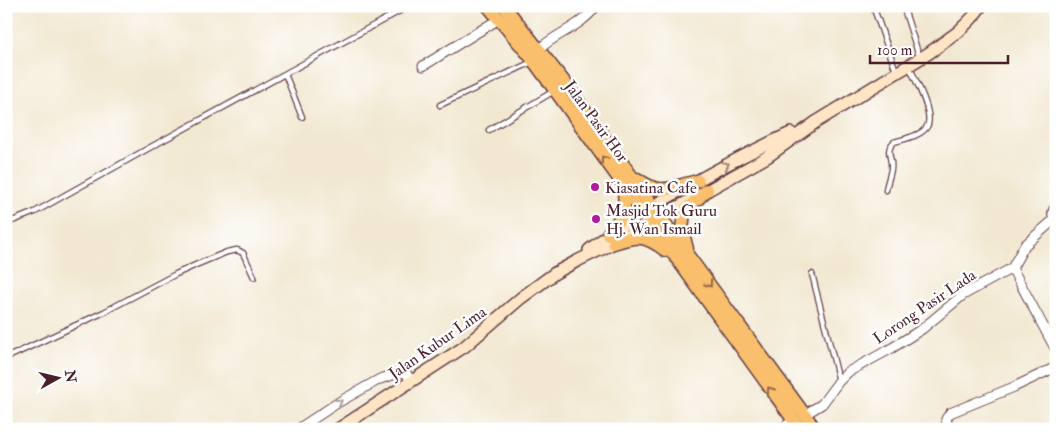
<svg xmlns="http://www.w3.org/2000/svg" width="1062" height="435" viewBox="0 0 1062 435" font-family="'IM FELL Double Pica',serif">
	<rect width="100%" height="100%" fill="#fff"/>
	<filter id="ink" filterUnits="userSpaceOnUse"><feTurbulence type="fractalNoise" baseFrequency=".02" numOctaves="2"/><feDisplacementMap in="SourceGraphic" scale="10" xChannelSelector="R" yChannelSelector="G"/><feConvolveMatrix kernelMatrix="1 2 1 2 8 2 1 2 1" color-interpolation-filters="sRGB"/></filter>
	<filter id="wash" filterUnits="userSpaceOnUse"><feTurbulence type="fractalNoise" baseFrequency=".0096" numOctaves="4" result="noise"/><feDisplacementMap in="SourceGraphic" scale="20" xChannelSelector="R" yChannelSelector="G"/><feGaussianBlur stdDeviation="1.12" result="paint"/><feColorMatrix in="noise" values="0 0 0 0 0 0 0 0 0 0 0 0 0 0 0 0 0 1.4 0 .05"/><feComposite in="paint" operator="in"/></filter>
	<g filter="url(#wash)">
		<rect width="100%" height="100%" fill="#f2e8d1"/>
	</g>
	<g filter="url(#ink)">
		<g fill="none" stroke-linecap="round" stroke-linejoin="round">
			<g stroke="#633d44" stroke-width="7">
				<path id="lane" d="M 873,6 L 896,71
					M 905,12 L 920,59
					M 285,74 L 302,117
					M 440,105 L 532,62
					M 489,130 L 554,91
					M 886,190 C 887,183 890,176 891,169 C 893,158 884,151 894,142 C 904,139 920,136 926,128 C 936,117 915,79 909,66
					M 1052,221 C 1049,214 1050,209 1056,203
					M 6,222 L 15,220 L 35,212 L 149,148 L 409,6
					M 812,274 L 839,381
					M 6,358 L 104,312 L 176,274 L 198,264 L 227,252 L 237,250 L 243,253 L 254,277
					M 614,429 L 623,429"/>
			</g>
			<g stroke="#633d44" stroke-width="11">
				<path id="street" d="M 539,49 C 557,33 582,26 596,6
					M 423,66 L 499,19
					M 1012,268 L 1056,350
					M 804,415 L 822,404 L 839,381 L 848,372 L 892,348 L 922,329 L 963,295 L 1012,268 L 1025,245 L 1056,218
					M 298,429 L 339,402 L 380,379 L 403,372 L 406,373 L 411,381
					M 781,429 L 793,421
					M 949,429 L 946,419 L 950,413 L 1014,387 L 1056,367"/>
			</g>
			<g stroke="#633d44" stroke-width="14">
				<path id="secondary" d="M 589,250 C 617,227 648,209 679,191 C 716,170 753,150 791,133
					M 338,429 L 464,347 L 521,298 L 555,273 L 577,261 L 614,243 L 767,157 L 816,122 L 929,53 L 958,32 L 972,18 L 981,6"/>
			</g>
			<g stroke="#633d44" stroke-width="15">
				<path id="primary" d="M 488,6 L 530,56 L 555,90 L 800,429
					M 504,6 L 565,83 L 689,257 L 815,429
					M 637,179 C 664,198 671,186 698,181
					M 608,234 C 622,219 628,208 623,188
					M 614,243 C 637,235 645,235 665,250
					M 687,249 L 682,229 L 684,212 L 707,190"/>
			</g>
			<use href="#lane" stroke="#fff" stroke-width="4.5"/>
			<use href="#street" stroke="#fff" stroke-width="9"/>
			<use href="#secondary" stroke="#fde5c5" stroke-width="11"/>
			<use href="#primary" stroke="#f9bf6d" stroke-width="12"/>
		</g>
		<defs><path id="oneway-chevron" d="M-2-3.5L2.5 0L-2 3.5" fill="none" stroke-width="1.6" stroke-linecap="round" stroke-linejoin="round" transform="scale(1.25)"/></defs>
		<g stroke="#996749">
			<use href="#oneway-chevron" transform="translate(604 159) rotate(-126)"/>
			<use href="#oneway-chevron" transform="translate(709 284) rotate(54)"/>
			<use href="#oneway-chevron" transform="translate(770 390) rotate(-126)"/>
		</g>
		<use stroke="#a48278" href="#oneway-chevron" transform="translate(726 165) rotate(-28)"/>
		<use stroke="#ae9aa0" href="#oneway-chevron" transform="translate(339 402) rotate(-31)"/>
	</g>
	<g fill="#b5179e" stroke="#fff" stroke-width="2">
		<circle cx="595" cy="187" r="5"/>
		<circle cx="596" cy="219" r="5"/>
	</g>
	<g text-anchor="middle" stroke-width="5" stroke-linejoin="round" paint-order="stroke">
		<g font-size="16" fill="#4a1f2b" stroke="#fff">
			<text transform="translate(597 121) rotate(54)" y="6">Jalan Pasir Hor</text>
			<text transform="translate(924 306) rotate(-34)" y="6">Lorong Pasir Lada</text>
			<text transform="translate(437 342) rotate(-35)" y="6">Jalan Kubur Lima</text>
		</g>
		<g font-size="16" fill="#4a1f2b" stroke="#fff" text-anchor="start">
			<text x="605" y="193">Kiasatina Cafe</text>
			<text x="606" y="216">Masjid Tok Guru<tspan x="606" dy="18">Hj. Wan Ismail</tspan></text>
		</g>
	</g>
	<rect width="1062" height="435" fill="none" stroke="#fff" stroke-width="25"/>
	<g transform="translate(58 378) rotate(82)" stroke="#ffffff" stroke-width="4" paint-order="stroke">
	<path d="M0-4L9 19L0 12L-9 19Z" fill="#4a1f2b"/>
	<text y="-8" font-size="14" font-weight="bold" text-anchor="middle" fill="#4a1f2b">N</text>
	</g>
	<path d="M870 55v8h138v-8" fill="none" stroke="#4a1f2b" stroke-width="2.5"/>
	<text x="877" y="55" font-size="15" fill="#4a1f2b" stroke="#ffffff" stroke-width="4" paint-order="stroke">100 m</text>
</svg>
